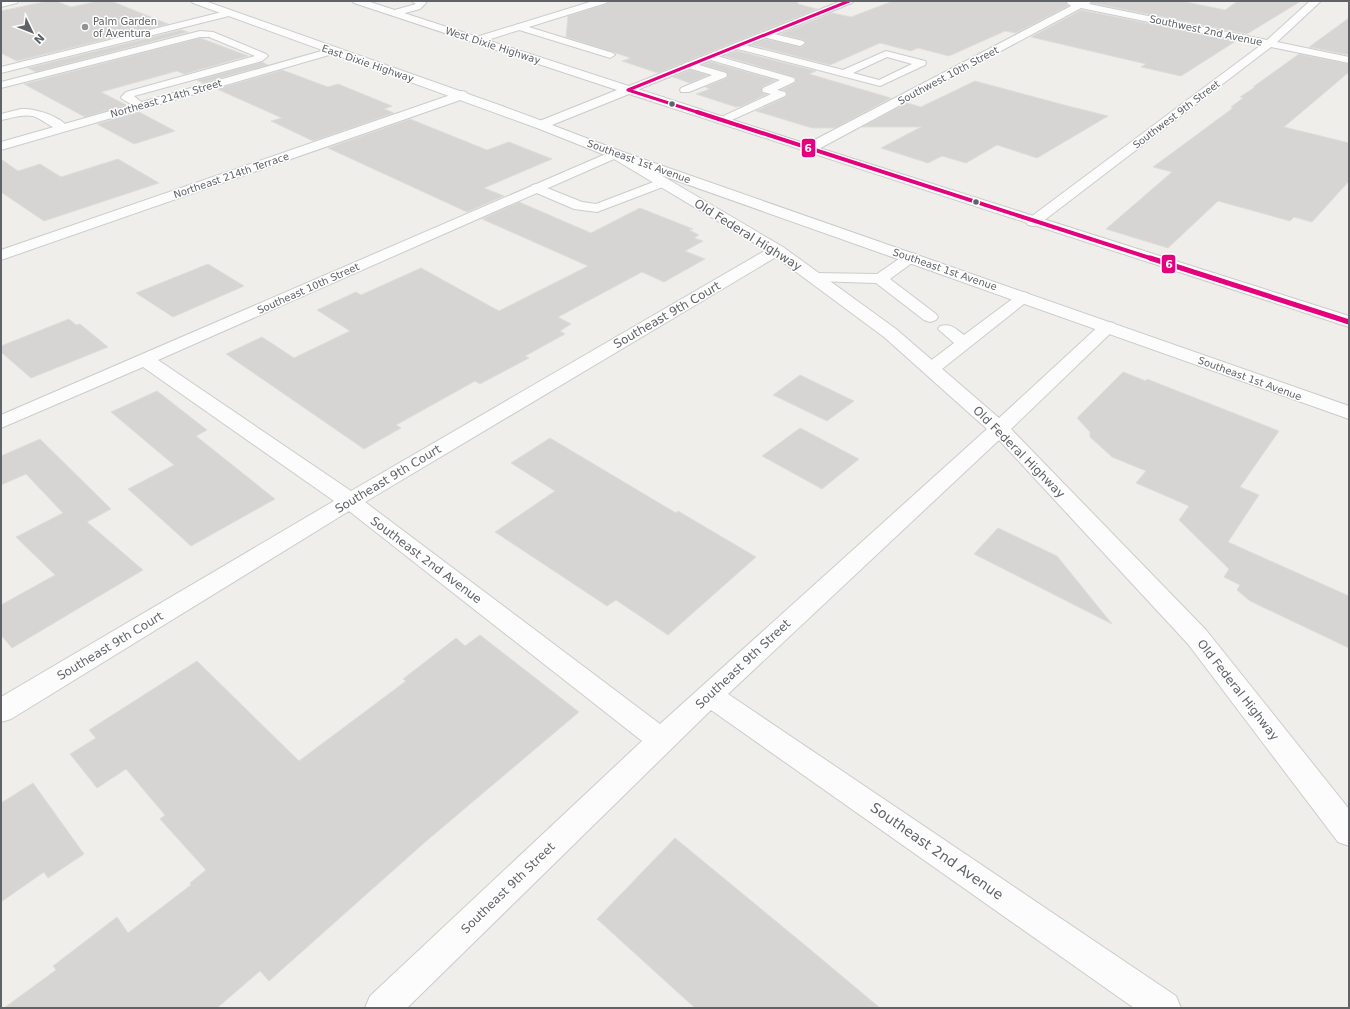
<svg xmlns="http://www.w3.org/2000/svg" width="1350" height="1009" viewBox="0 0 1350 1009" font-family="'DejaVu Sans',sans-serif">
	<rect width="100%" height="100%" fill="#efeeea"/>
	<path fill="#d6d5d3" stroke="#deddd9" d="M 48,1 L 56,1 L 71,7 L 99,1 L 111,1 L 168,24 L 17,61 L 1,53 L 1,11 Z
		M 610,1 L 797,1 L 798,4 L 817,9 L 658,73 L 622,61 L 631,58 L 566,37 L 568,16 L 606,4 Z
		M 893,1 L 1067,1 L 1066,3 L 1068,6 L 1016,33 L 1005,31 L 949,56 L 918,48 L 911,51 L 880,43 L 830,65 L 752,45 L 766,39 L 801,47 L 806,43 L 804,40 L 780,34 L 832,13 L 851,17 Z
		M 1094,1 L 1181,1 L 1225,10 L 1238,1 L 1301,1 L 1247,34 L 1092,3 Z
		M 1081,10 L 1236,41 L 1181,76 L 1141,67 L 1146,64 L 1031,37 Z
		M 1349,18 L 1349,55 L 1309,47 Z
		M 181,30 L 188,32 L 36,72 L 28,68 Z
		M 200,38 L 248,56 L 184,74 L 177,71 L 101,92 L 126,105 L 85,117 L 24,84 Z
		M 738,51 L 816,71 L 809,74 L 891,98 L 835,128 L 812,128 L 756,111 L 786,97 L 787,95 L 786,91 L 781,90 L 795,83 L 796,79 L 794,77 L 724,56 Z
		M 1299,54 L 1349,64 L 1349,72 L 1284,127 L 1349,143 L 1349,181 L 1312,222 L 1294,217 L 1290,221 L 1218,201 L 1168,248 L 1106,229 L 1172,172 L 1153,167 L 1233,108 L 1231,107 L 1243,98 L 1240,97 L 1255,87 L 1253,87 Z
		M 262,62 L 268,65 L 203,83 L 197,80 Z
		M 711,62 L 776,80 L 762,87 L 762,93 L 767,94 L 742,106 L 736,107 L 696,94 L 710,89 L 705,87 L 727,78 L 728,76 L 726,72 L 703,65 Z
		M 282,70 L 328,87 L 338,84 L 392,106 L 384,109 L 394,113 L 313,141 L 271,121 L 282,118 L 217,89 Z
		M 690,70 L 708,75 L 690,83 L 673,77 Z
		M 975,81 L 1068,106 L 1108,116 L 1037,158 L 997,145 L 966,163 L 942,156 L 928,163 L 881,148 L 921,127 L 862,127 L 907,103 L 921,107 Z
		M 139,112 L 175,131 L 134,144 L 97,124 Z
		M 410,119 L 487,150 L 509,142 L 552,159 L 484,188 L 504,196 L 467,212 L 328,148 Z
		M 1,159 L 18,171 L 40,164 L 61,177 L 118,159 L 159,183 L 44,221 L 1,192 Z
		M 519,202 L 591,233 L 640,208 L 693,229 L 689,230 L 699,235 L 694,238 L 703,241 L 685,251 L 705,259 L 664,282 L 642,272 L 558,317 L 571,324 L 560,331 L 565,334 L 525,356 L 529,358 L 480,384 L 475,381 L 396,425 L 401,428 L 364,449 L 226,354 L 262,337 L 294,358 L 350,331 L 317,310 L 356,292 L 361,295 L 421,268 L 499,311 L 588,266 L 482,219 Z
		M 208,264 L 244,286 L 173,317 L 136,293 Z
		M 69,319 L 76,325 L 80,324 L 108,347 L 31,378 L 1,352 L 1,346 Z
		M 1123,372 L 1146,381 L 1147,379 L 1279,431 L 1240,487 L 1259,495 L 1228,542 L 1349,596 L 1349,648 L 1250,601 L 1237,590 L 1240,585 L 1224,577 L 1229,569 L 1179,520 L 1189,506 L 1136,483 L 1146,471 L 1112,457 L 1090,437 L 1090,432 L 1077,418 Z
		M 800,375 L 854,401 L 827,421 L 773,395 Z
		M 157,391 L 207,430 L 196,436 L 275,499 L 191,546 L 128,489 L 174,465 L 111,412 Z
		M 800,428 L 859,459 L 822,489 L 762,456 Z
		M 550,438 L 676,513 L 678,511 L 756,557 L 668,635 L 616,600 L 607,606 L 495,532 L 555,491 L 511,463 Z
		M 40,439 L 111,509 L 87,522 L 143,570 L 12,648 L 1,635 L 1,605 L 55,575 L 16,537 L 63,513 L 26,474 L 1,485 L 1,456 Z
		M 998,528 L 1057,556 L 1112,624 L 974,554 Z
		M 480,635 L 579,712 L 424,843 L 269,981 L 260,971 L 217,1008 L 4,1008 L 56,970 L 53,966 L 117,917 L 128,933 L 191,885 L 190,883 L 206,870 L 160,819 L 165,815 L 126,769 L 97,788 L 70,754 L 96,738 L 89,730 L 197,661 L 299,761 L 406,681 L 403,679 L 456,638 L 465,646 Z
		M 33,783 L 84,854 L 48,878 L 44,872 L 1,902 L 1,803 Z
		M 675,838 L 806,946 L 880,1008 L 695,1008 L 597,919 Z"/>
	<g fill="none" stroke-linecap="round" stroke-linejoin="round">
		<g stroke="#cbcccc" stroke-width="2">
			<path id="service" d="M 1,1 L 18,1 L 17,3 L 1,7 Z
				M 411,1 L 425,1 L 426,3 L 420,9 L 394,16 L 390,13 L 391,11 L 416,4 Z
				M 519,24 L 613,53 L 615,55 L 610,58 L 607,57 L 516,29 L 514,27 L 516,25 Z
				M 200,31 L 213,32 L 266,54 L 268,56 L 262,61 L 134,96 L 146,106 L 140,109 L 122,99 L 121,97 L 126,92 L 255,56 L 209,37 L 200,37 L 1,88 L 1,82 Z
				M 766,32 L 803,41 L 805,43 L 800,46 L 763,37 L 761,35 Z
				M 737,43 L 843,70 L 886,51 L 925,61 L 926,63 L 925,65 L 880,86 L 734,48 L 732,46 L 734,44 ZM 887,57 L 912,64 L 879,80 L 853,73 Z
				M 710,54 L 794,78 L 795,80 L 794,82 L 777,90 L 785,92 L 786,94 L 785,96 L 725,123 L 717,123 L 715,121 L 717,119 L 771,94 L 763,92 L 762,90 L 763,88 L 780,80 L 707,59 L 705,57 L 707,55 Z
				M 689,62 L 726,73 L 727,75 L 726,77 L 689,92 L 681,92 L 680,90 L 681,88 L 712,75 L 685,67 L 684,65 L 685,63 Z
				M 21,109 C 35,108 60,116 69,128 L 67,130 C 55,133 44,119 33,116 C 22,114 11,118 1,120 L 1,114 Z
				M 664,178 L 668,179 L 670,182 L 668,185 L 597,212 L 574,209 L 532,191 L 531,188 L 532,185 L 537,184 L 582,202 L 596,204 Z
				M 911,253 L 916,254 L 918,257 L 916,260 L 890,279 L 936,314 L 938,317 L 936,320 L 930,322 L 924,320 L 876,283 L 814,281 L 809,280 L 807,277 L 809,274 L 814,273 L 877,274 L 906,254 Z
				M 1024,292 L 1029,294 L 1032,297 L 1029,300 L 937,373 L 931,374 L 925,373 L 923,369 L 925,365 L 954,343 L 938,329 L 940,326 C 951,323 956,329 964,335 L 1019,294 Z"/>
		</g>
		<g stroke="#cbcccc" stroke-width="2">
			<path id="minor" d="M 593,1 L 608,1 L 606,3 L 481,42 L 477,43 L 472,40 L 473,38 Z
				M 1069,1 L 1092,1 L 1089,4 L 1267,40 L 1310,1 L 1321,1 L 1277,42 L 1349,57 L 1349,63 L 1271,47 L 1038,225 L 1033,226 L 1028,225 L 1026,222 L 1028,219 L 1261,45 L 1081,8 L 813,152 L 803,152 L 801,149 L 803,146 L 1071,6 L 1067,3 Z
				M 230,10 L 235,13 L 233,15 L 1,73 L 1,67 Z
				M 332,48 L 336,49 L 337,51 L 336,53 L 1,150 L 1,142 Z
				M 462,91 L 466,92 L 468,95 L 466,98 L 1,260 L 1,250 Z
				M 615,150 L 620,151 L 783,247 L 896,329 L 999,418 L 1102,323 L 1108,322 L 1114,323 L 1117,327 L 1011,429 L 1206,630 L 1349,809 L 1349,846 L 1338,842 L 1188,644 L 999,440 L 728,694 L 1176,996 L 1181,1008 L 1134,1008 L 711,710 L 407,1008 L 365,1008 L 370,996 L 642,741 L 349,511 L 11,719 L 1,722 L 1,697 L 334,501 L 143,367 L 1,428 L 1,415 ZM 614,159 L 766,250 L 351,491 L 158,360 ZM 776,257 L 884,337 L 987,429 L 660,724 L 365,502 Z"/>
		</g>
		<g stroke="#cbcccc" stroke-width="2">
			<path id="tertiary" d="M 191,1 L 205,1 L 502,106 L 545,122 L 547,125 L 545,128 L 537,128 L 193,3 Z
				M 841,1 L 854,1 L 852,3 L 632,92 L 624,92 L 622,90 L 624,88 Z"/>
		</g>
		<g stroke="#cacacb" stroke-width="2">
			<path id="secondary" d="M 352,1 L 367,1 L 813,146 L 1349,316 L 1349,327 L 629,94 L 552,125 L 620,151 L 1349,406 L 1349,419 L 610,157 L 537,128 L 535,125 L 537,122 L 617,90 L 354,3 Z"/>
		</g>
		<use href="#service" fill="#fdfcfc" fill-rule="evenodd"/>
		<use href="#minor" fill="#fdfcfc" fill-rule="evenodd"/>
		<use href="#tertiary" fill="#fdfcfc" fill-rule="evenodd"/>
		<use href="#secondary" fill="#fdfcfc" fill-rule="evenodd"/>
		<g stroke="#fff" stroke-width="4.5">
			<path id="bus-1-far2" d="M 628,90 L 700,113
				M 628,90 L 849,1"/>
		</g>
		<g stroke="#fff" stroke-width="6">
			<path id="bus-1-far1" d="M 697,112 L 1153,259"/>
		</g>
		<g stroke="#fff" stroke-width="8">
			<path id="bus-1" d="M 1150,258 L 1349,322"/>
		</g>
		<use href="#bus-1-far2" stroke="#e5007d" stroke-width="3"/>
		<use href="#bus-1-far1" stroke="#e5007d" stroke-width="4"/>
		<use href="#bus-1" stroke="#e5007d" stroke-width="5"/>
	</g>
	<circle fill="#919496" stroke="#fff" stroke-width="1.5" cx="85" cy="27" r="4"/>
	<g fill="#5f6368" stroke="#fff" stroke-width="1.5">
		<circle cx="672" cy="104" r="3.5"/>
		<circle cx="976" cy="202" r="3.5"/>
	</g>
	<g text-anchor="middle" stroke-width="3" stroke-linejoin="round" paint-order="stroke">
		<g font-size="10" fill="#5f6368" stroke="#fff" text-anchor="start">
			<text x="93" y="25">Palm Garden<tspan x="93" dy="12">of Aventura</tspan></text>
		</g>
		<g font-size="10" fill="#5f6368" stroke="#fff">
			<text transform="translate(1206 30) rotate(12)" y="4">Southwest 2nd Avenue</text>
			<text transform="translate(493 45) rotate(18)" y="4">West Dixie Highway</text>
			<text transform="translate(368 63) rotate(19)" y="4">East Dixie Highway</text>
			<text transform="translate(948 75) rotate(-28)" y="4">Southwest 10th Street</text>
			<text transform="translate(166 98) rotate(-16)" y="4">Northeast 214th Street</text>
			<text transform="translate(1176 114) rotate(-37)" y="4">Southwest 9th Street</text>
			<text transform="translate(639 161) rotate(20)" y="4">Southeast 1st Avenue</text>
			<text transform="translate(231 175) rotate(-19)" y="4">Northeast 214th Terrace</text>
			<text transform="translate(945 269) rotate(19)" y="4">Southeast 1st Avenue</text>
			<text transform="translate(308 288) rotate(-24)" y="4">Southeast 10th Street</text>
			<text transform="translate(1250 378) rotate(20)" y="4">Southeast 1st Avenue</text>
		</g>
		<g font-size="12" fill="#5f6368" stroke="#fff">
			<text transform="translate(748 235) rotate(32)" y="4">Old Federal Highway</text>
			<text transform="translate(667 315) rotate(-30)" y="4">Southeast 9th Court</text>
			<text transform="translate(1019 452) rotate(45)" y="4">Old Federal Highway</text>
			<text transform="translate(388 479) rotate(-31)" y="4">Southeast 9th Court</text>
			<text transform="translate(426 560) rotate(37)" y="4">Southeast 2nd Avenue</text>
			<text transform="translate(110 646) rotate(-31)" y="4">Southeast 9th Court</text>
			<text transform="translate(743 664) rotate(-43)" y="4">Southeast 9th Street</text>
			<text transform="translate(1238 690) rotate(52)" y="4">Old Federal Highway</text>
			<text transform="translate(508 888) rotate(-44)" y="4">Southeast 9th Street</text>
		</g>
		<g font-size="14" fill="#5f6368" stroke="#fff">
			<text transform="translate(937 851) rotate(35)" y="5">Southeast 2nd Avenue</text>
		</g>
	</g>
	<g stroke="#fff" stroke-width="1.5">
		<rect x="801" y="138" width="15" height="20" rx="4" fill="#e5007d"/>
		<rect x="1161" y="254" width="15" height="20" rx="4" fill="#e5007d"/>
	</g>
	<g font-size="11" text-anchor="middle" font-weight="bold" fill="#fff">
		<text x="808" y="152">6</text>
		<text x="1169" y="268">6</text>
	</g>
	<rect width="1350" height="1009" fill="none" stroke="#5f6368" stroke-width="4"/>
	<g transform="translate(32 32) rotate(133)" stroke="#ffffff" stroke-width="3" paint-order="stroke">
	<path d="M0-3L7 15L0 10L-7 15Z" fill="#5f6368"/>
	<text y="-6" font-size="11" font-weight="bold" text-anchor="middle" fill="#5f6368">N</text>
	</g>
</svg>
